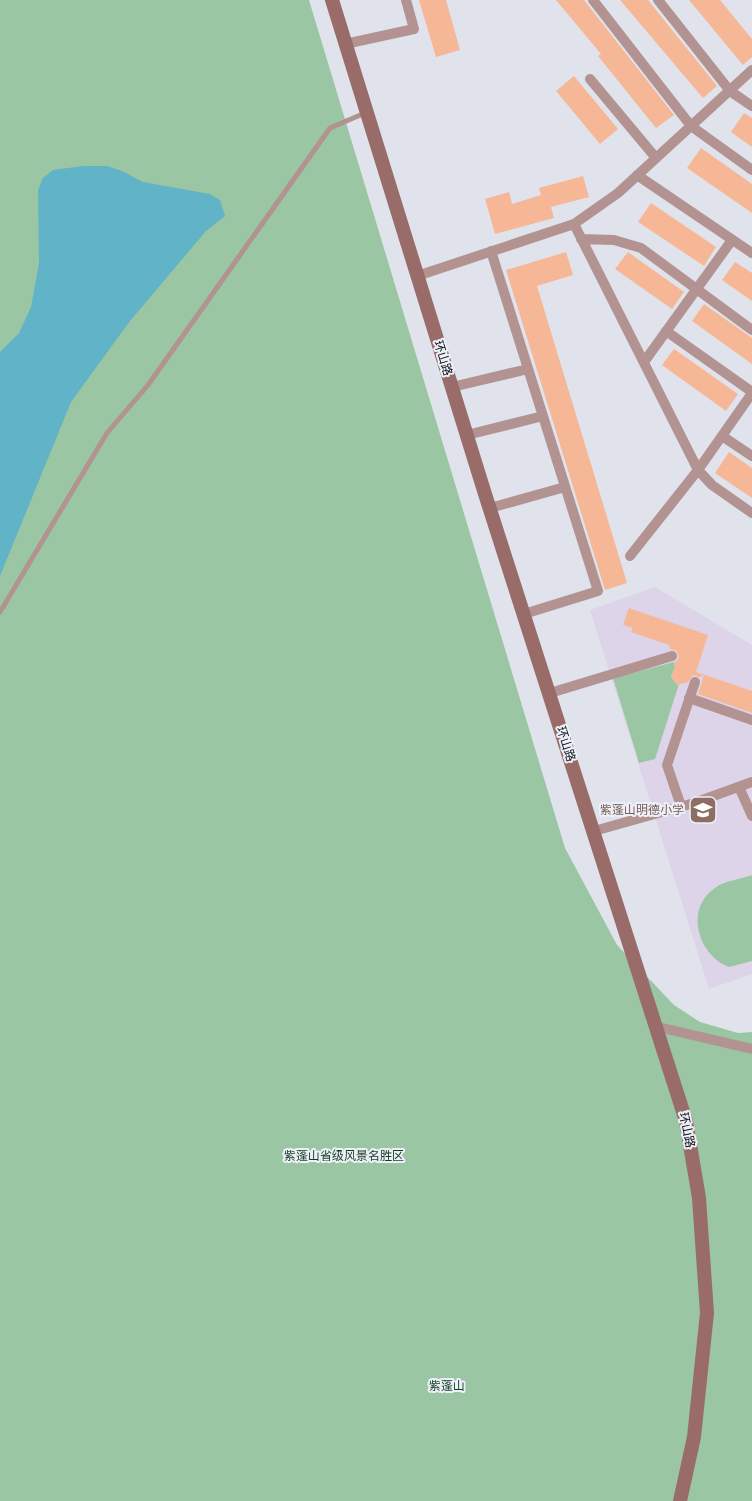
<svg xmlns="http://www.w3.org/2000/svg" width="752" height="1501" viewBox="0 0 752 1501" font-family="Signika,'Noto Sans SC',sans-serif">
	<rect width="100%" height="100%" fill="#e0e3ec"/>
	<path fill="#ded4e9" d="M 655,587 L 752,645 L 752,974 L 709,989 L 590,610 Z"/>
	<path fill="#9bc6a3" d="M 0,0 L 309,0 L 565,848 L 617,945 L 674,1005 L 700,1022 L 738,1033 L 752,1032 L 752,1501 L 0,1501 Z
		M 674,662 L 675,668 L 671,676 L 677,685 L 679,684 L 655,759 L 639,763 L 613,678 Z
		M 752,875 L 752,961 L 729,967 C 698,955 684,909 715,888 C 724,881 741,879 752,875 Z"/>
	<path fill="#61b3c7" d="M 83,166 L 107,166 L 122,171 L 143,182 L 210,194 L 220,200 L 225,216 L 206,231 L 130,321 L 71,402 L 0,576 L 0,352 L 19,333 L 31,307 L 39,263 L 38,190 L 43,178 L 53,170 Z"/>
	<path fill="#f5b796" d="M 419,0 L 446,0 L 460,50 L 436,57 Z
		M 556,0 L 584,0 L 674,115 L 656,128 L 598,56 L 601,54 Z
		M 620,0 L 648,0 L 717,86 L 703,98 Z
		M 689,0 L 720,0 L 752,39 L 752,57 L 743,65 Z
		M 574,76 L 618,129 L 600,144 L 556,91 Z
		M 744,113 L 752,118 L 752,147 L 731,132 Z
		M 701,148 L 752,184 L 752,213 L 687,168 Z
		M 583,176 L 589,197 L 551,207 L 554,218 L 495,234 L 485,199 L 509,192 L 512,204 L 541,195 L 539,188 Z
		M 651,203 L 716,247 L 704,266 L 638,222 Z
		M 566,252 L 573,275 L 537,286 L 627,583 L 605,590 L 506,270 Z
		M 628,252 L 684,292 L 672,309 L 615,269 Z
		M 735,262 L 752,273 L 752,301 L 722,280 Z
		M 704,304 L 752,338 L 752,364 L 692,321 Z
		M 674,349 L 738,394 L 726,411 L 662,365 Z
		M 729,452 L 752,468 L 752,498 L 715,473 Z
		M 629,608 L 708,635 L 696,672 L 752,691 L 752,713 L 698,694 L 704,675 L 699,677 L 693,675 L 688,682 L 677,685 L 671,676 L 675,667 L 674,663 L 679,658 L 677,651 L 670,649 L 669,645 L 631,632 L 633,628 L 623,625 Z"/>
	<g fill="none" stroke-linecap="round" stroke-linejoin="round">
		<path stroke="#b29391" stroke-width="5" d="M 0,612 L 107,433 L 148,385 L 330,128 L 365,113"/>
		<path stroke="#b29391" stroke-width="10" d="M 593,0 L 691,126 L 752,170
			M 658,0 L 730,91 L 752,106
			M 345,44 L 414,29 L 406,0
			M 590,79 L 656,158
			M 637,175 L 752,253
			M 574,224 L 698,470 L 712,485 L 752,513
			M 581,239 L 614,240 L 641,248 L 752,330
			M 491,251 L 598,591 L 524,614
			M 417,276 L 574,224 L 618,193 L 752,70
			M 666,331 L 752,392
			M 644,362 L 732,240
			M 452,387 L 528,369
			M 467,435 L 543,416
			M 722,436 L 752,456
			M 490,508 L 565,487
			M 630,556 L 698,470 L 752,393
			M 550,693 L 672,656
			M 689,698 L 752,720
			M 739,787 L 752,816
			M 681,806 L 667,765 L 695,682
			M 594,831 L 694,803 L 752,782
			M 658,1027 L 752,1049"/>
		<path stroke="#996c69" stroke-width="14" d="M 332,0 L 485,494 L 686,1121 L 699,1198 L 707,1313 L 694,1437 L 680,1501"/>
	</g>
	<defs>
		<g id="school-square" transform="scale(1.4375)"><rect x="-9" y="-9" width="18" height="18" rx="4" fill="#8d6e63" stroke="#edf0f9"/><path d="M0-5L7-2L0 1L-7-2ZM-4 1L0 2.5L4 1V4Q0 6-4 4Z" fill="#fff"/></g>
	</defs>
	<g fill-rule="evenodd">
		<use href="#school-square" x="703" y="810"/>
	</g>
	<g text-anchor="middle" stroke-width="4" stroke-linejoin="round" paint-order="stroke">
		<g font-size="12" fill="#0d0e11" stroke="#edf0f9">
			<text transform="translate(443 358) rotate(73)" y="4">环山路</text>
			<text transform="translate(566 744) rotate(72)" y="4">环山路</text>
			<text transform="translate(687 1130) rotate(78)" y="4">环山路</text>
		</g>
		<g font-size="12" fill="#785e54" stroke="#edf0f9" text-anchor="end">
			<text x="684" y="814">紫蓬山明德小学</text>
		</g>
		<g font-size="12" fill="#143d1f" stroke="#edf0f9">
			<text x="344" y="1160">紫蓬山省级风景名胜区</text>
			<text x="447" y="1390">紫蓬山</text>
		</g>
	</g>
</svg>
